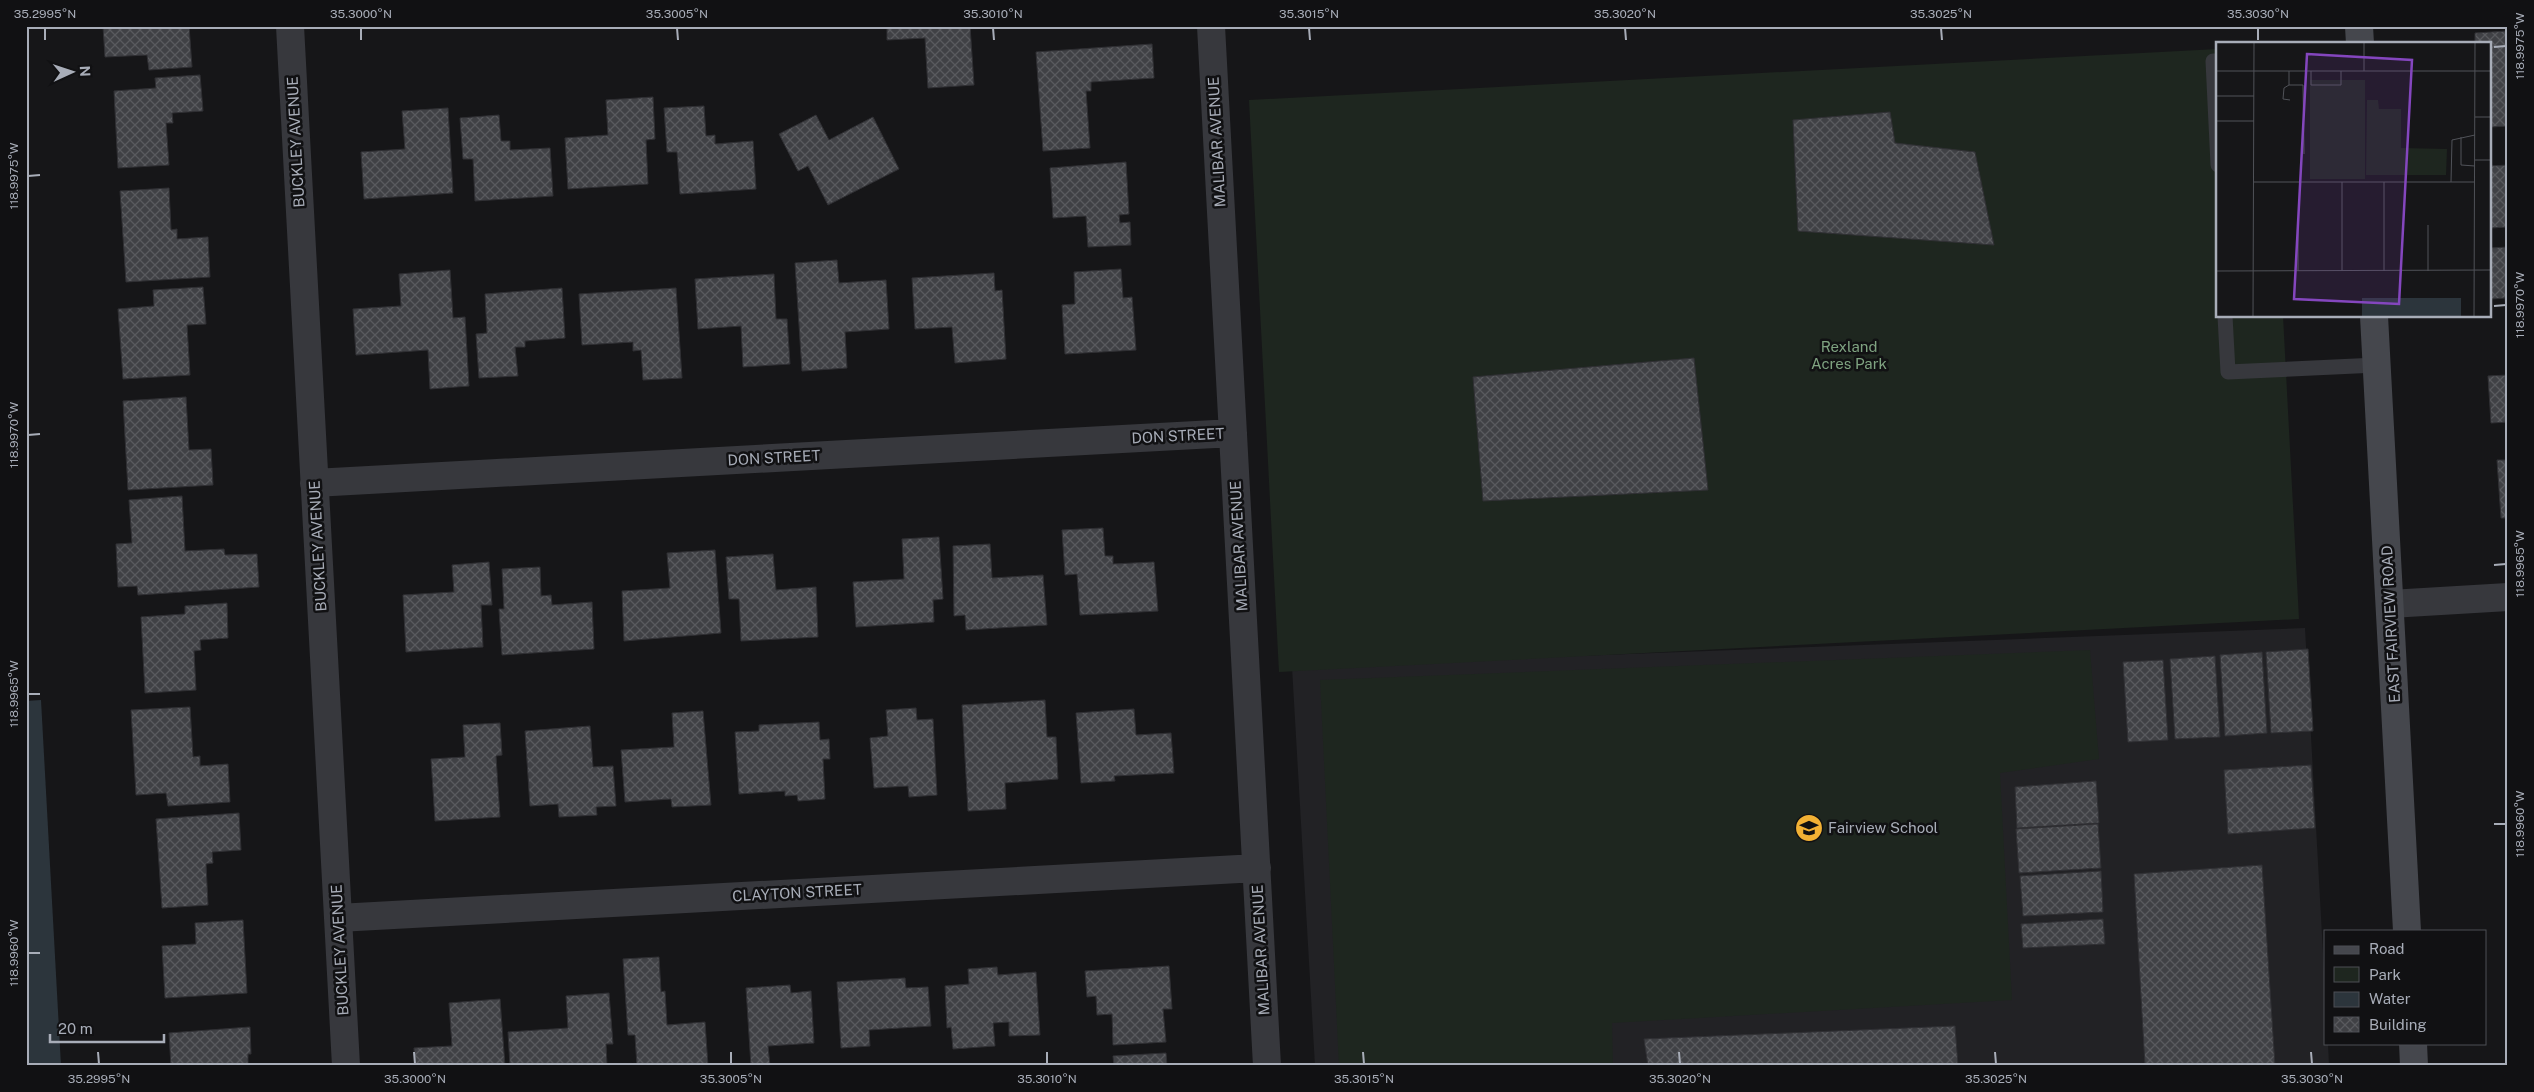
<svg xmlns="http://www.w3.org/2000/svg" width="2534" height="1092" viewBox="0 0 2534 1092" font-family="'Public Sans',sans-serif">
	<defs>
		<pattern id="building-cross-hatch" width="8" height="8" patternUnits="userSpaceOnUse" patternTransform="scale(1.25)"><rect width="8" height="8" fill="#404145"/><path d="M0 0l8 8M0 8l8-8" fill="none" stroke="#595a5e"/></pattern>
	</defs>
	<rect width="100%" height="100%" fill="#161618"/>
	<path fill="#222225" d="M 2305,628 L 2325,989 L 2325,1043 L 2328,1043 L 2329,1066 L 1315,1066 L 1292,667 Z"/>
	<path fill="#1e261f" d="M 2218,49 L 2218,316 L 2283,316 L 2299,619 L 1279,672 L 1249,100 Z
		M 2090,650 L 2099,759 L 2000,773 L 2012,1000 L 1612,1023 L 1613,1066 L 1339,1066 L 1320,680 Z"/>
	<path fill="#2c353c" d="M 41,700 L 61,1066 L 26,1066 L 26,701 Z"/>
	<path fill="url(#building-cross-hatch)" stroke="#303034" d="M 103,26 L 189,26 L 192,67 L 149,70 L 147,55 L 105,57 Z
		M 887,26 L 970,26 L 974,85 L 928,88 L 925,38 L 887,40 Z
		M 2508,31 L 2508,126 L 2491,127 L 2490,44 L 2475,44 L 2475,33 Z
		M 1152,44 L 1154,78 L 1091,82 L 1091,91 L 1086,91 L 1090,148 L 1043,151 L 1036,52 Z
		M 200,75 L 203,111 L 172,113 L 173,123 L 166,123 L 169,165 L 118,168 L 114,91 L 156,88 L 155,78 Z
		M 653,97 L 655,139 L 646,140 L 648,184 L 568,189 L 565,138 L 608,135 L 606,100 Z
		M 704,106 L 706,136 L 715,135 L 715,144 L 753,141 L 756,189 L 680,194 L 677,152 L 667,152 L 664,108 Z
		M 448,108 L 453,193 L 364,199 L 361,152 L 405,149 L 402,111 Z
		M 1890,112 L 1895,143 L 1975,152 L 1994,245 L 1798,231 L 1793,120 Z
		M 499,115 L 501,141 L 510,141 L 510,150 L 550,148 L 553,196 L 475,201 L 473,159 L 463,159 L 460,118 Z
		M 816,115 L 829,140 L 873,117 L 899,169 L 828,205 L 808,166 L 798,171 L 779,134 Z
		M 1126,162 L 1129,214 L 1119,215 L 1120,223 L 1130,222 L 1131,245 L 1088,247 L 1086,216 L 1053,218 L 1050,168 Z
		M 2508,165 L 2508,227 L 2490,228 L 2490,166 Z
		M 169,188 L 171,230 L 177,229 L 177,239 L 208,237 L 210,277 L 126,282 L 120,191 Z
		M 2508,247 L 2508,323 L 2507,323 L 2505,298 L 2491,299 L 2490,248 Z
		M 837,260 L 839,283 L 886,280 L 889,329 L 845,332 L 847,368 L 802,371 L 795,263 Z
		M 1121,269 L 1123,298 L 1132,297 L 1136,350 L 1065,354 L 1062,305 L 1075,304 L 1074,272 Z
		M 450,270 L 453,318 L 465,317 L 469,386 L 430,389 L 428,350 L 356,355 L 353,309 L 401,306 L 399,274 Z
		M 994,273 L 995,291 L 1002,290 L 1006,359 L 955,363 L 952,327 L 915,329 L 912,278 Z
		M 774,274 L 776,319 L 787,319 L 790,364 L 743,367 L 741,326 L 698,329 L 695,279 Z
		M 203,287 L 206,324 L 187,325 L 190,375 L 123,379 L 118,309 L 154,306 L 153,290 Z
		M 562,288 L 565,338 L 525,341 L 525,347 L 515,347 L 518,376 L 479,378 L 476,334 L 487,333 L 485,294 Z
		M 676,288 L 682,378 L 643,380 L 641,350 L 633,351 L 633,342 L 582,345 L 579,294 Z
		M 1694,358 L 1708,490 L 1483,501 L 1473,377 Z
		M 2508,375 L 2508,422 L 2491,423 L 2488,376 Z
		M 186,397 L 189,450 L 211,449 L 213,485 L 128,490 L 123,401 Z
		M 2497,460 L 2508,460 L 2508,518 L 2501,518 Z
		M 182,496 L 185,551 L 224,549 L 225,555 L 257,554 L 259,587 L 138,595 L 137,586 L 118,587 L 116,544 L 132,543 L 129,500 Z
		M 1103,528 L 1105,556 L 1113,556 L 1113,564 L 1154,562 L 1158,611 L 1080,615 L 1077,574 L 1065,575 L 1062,530 Z
		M 939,537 L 943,599 L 933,600 L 934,622 L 856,627 L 853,582 L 904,579 L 902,539 Z
		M 990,544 L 992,578 L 1043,575 L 1047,625 L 966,630 L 965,615 L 954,616 L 953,546 Z
		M 715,550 L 721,633 L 624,641 L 622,591 L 670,588 L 667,553 Z
		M 773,554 L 776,590 L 816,587 L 818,637 L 741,641 L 739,599 L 729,599 L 726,557 Z
		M 489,562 L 492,605 L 481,605 L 483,647 L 406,652 L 403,595 L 454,592 L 452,565 Z
		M 540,567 L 541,596 L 551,595 L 552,605 L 592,602 L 594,649 L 502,655 L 499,609 L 504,609 L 502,569 Z
		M 227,603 L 228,638 L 200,640 L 201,650 L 194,651 L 196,690 L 145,693 L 141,617 L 185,614 L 185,606 Z
		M 2308,649 L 2313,731 L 2271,733 L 2266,652 Z
		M 2262,652 L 2267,733 L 2225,736 L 2220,655 Z
		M 2215,656 L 2220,737 L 2175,739 L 2170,659 Z
		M 2163,660 L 2168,740 L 2128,742 L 2123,662 Z
		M 1045,700 L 1047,737 L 1056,737 L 1058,779 L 1005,783 L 1006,809 L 968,811 L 962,705 Z
		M 190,707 L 193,757 L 200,756 L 200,766 L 228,764 L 230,802 L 168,806 L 166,793 L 136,795 L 131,710 Z
		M 916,708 L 917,720 L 933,719 L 937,795 L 909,797 L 908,786 L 874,788 L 870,738 L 888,736 L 886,710 Z
		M 1134,709 L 1136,735 L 1171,733 L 1174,773 L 1114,776 L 1115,781 L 1081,783 L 1076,713 Z
		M 703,711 L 711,805 L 672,807 L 671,799 L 625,802 L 621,750 L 674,747 L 672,713 Z
		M 819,722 L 820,740 L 829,739 L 830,759 L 823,759 L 825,799 L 798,801 L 797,795 L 785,796 L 785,791 L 739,794 L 735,732 L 759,731 L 759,725 Z
		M 500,723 L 502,755 L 496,756 L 500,817 L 435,821 L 431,759 L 465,757 L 463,725 Z
		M 590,726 L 593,767 L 613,766 L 616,806 L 596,807 L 597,815 L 559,817 L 558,804 L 530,806 L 525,731 Z
		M 2311,765 L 2315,828 L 2228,834 L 2224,770 Z
		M 2096,781 L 2099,823 L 2017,828 L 2015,787 Z
		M 239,813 L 241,850 L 212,852 L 213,863 L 206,864 L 208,905 L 162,908 L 156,819 Z
		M 2098,824 L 2101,868 L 2019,873 L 2016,829 Z
		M 2262,865 L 2275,1066 L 2145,1066 L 2134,874 Z
		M 2101,871 L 2103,912 L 2023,916 L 2020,876 Z
		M 2103,919 L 2105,944 L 2023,948 L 2021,924 Z
		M 243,920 L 247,993 L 165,998 L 162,946 L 196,944 L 195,923 Z
		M 659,957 L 661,992 L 665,991 L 667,1025 L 705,1022 L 708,1066 L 637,1066 L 635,1035 L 628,1035 L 623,959 Z
		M 1169,966 L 1172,1009 L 1163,1009 L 1166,1042 L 1113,1045 L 1112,1014 L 1097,1015 L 1096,996 L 1087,997 L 1085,971 Z
		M 997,967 L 998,975 L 1036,972 L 1040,1035 L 1009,1036 L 1009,1022 L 993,1023 L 995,1046 L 953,1049 L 951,1027 L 947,1028 L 945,986 L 969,984 L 968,969 Z
		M 905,978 L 906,988 L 928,987 L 931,1026 L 869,1030 L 870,1046 L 841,1048 L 837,982 Z
		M 790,985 L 791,993 L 811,991 L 814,1043 L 768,1046 L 770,1066 L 751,1066 L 746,988 Z
		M 609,993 L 613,1044 L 606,1044 L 607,1066 L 510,1066 L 508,1032 L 568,1028 L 566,996 Z
		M 500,999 L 505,1066 L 415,1066 L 414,1048 L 452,1046 L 449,1003 Z
		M 1955,1026 L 1958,1066 L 1648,1066 L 1644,1039 Z
		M 250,1027 L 251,1054 L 248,1054 L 248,1066 L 171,1066 L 169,1033 Z
		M 1166,1053 L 1167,1066 L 1114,1066 L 1113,1056 Z"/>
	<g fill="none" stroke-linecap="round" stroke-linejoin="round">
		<path stroke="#37383d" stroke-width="15" d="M 2218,61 L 2213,61 L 2218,165
			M 2225,316 L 2228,372 L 2377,365"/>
		<path stroke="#37383d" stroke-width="28" d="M 290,26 L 346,1066
			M 1211,26 L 1267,1066
			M 314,483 L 1233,433
			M 2390,604 L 2508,597
			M 338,918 L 1257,868"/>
		<path stroke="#45474d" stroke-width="28" d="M 2359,26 L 2360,44
			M 2374,316 L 2407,931
			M 2413,1043 L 2414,1066"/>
	</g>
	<path fill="none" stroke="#a8adb8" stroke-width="2" d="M 45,28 L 45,40M 361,28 L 361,40M 677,28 L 678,40M 993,28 L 994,40M 1309,28 L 1310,40M 1625,28 L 1626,40M 1941,28 L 1942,40M 2258,28 L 2258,40M 2494,47 L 2506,46M 28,176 L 40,175M 2494,306 L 2506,305M 28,435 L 40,434M 2494,565 L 2506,564M 28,694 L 40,694M 2494,824 L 2506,824M 28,953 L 40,953M 98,1052 L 99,1064M 414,1052 L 415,1064M 731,1052 L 731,1064M 1047,1052 L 1047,1064M 1363,1052 L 1364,1064M 1679,1052 L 1680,1064M 1995,1052 L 1996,1064M 2311,1052 L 2312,1064"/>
	<defs>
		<g id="school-disc" transform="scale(1.4375)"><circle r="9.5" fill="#f2b134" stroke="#111113"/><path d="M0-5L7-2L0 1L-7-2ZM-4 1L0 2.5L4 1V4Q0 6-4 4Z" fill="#111"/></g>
	</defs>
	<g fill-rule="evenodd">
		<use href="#school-disc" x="1809" y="828"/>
	</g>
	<g text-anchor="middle" stroke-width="5" stroke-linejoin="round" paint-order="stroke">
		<g font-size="15" fill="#a8adb8" stroke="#111113">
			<text transform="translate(296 142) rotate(-93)" y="5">BUCKLEY AVENUE</text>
			<text transform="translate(1217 142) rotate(-93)" y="5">MALIBAR AVENUE</text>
			<text transform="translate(1178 436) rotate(-3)" y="5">DON STREET</text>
			<text transform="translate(774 458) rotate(-3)" y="5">DON STREET</text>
			<text transform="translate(318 546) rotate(-93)" y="5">BUCKLEY AVENUE</text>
			<text transform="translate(1239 546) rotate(-93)" y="5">MALIBAR AVENUE</text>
			<text transform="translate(2391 624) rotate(-93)" y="5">EAST FAIRVIEW ROAD</text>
			<text transform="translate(797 893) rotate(-3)" y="5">CLAYTON STREET</text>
			<text transform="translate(340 950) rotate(-93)" y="5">BUCKLEY AVENUE</text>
			<text transform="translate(1261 950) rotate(-93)" y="5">MALIBAR AVENUE</text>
		</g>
		<g font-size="15" fill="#7fa381" stroke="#111113">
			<text x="1849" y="352">Rexland<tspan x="1849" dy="17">Acres Park</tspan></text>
		</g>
		<g font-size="15" fill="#a8adb8" stroke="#111113" text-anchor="start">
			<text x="1828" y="833">Fairview School</text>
		</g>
	</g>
	<g transform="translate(2216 42)">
		<rect width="275" height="275" fill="#161618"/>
		<path d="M 94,38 L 149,38 L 149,137 L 94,137 ZM 151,58 L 162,58 L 163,67 L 185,67 L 185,106 L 231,107 L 230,133 L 150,133 Z" fill="#1e261f"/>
		<path d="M 146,256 L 245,256 L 245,275 L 146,275 Z" fill="#2c353c"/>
		<path fill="none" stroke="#505258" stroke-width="1" d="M 148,0 L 148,29M 0,29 L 275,29M 73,29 L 73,43 L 68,46 L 67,57 L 74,58M 95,29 L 95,43 L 125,43 L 125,29M 73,43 L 87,43 L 88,112M 0,54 L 38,54M 259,75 L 275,75M 0,79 L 38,79M 245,95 L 245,123 L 259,124M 259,118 L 275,118M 38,140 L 259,140M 126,140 L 126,229M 168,140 L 168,229M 235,140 L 236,98 L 259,93M 82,183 L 82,229M 212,183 L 212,229M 0,229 L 275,228M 37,275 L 38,0M 258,275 L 259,0"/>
		<path fill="#8446be" fill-opacity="0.15" stroke="#8446be" stroke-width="2.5" d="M 91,12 L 196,18 L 183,262 L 78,257 Z"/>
		<rect width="275" height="275" fill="none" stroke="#a8adb8" stroke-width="2.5"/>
	</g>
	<rect width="2534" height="1092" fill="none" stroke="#111113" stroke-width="55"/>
	<rect x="2324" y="930" width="162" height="115" fill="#111113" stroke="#4d4f55"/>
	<rect x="2334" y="946" width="25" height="8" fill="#45474d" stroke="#4d4f55"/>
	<text x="2369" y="954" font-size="15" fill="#a8adb8">Road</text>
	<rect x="2334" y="967" width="25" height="15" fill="#1e261f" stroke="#4d4f55"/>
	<text x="2369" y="980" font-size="15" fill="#a8adb8">Park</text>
	<rect x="2334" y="992" width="25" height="15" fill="#2c353c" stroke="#4d4f55"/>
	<text x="2369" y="1004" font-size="15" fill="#a8adb8">Water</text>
	<rect x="2334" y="1017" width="25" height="15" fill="url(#building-cross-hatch)" stroke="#4d4f55"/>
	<text x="2369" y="1030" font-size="15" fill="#a8adb8">Building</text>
	<g transform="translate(72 72) rotate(87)" stroke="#111113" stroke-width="4" paint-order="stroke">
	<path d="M0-4L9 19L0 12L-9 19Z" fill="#a8adb8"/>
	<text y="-8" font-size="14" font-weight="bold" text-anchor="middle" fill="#a8adb8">N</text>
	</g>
	<path d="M50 1034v8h114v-8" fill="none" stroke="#a8adb8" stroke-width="2.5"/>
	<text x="58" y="1034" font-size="15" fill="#a8adb8" stroke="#111113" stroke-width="4" paint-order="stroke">20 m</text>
	<rect x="28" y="28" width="2478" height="1036" fill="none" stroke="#a8adb8" stroke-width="2"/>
	<g font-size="12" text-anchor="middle" fill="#a8adb8">
		<text x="45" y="18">35.2995°N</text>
		<text x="361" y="18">35.3000°N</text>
		<text x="677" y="18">35.3005°N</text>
		<text x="993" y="18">35.3010°N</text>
		<text x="1309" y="18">35.3015°N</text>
		<text x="1625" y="18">35.3020°N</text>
		<text x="1941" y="18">35.3025°N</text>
		<text x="2258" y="18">35.3030°N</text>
		<text transform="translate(2520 46) rotate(-90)" y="4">118.9975°W</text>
		<text transform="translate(14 176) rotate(-90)" y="4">118.9975°W</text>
		<text transform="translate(2520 305) rotate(-90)" y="4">118.9970°W</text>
		<text transform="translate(14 435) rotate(-90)" y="4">118.9970°W</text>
		<text transform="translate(2520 564) rotate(-90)" y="4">118.9965°W</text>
		<text transform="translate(14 694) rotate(-90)" y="4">118.9965°W</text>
		<text transform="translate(2520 824) rotate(-90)" y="4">118.9960°W</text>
		<text transform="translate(14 953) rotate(-90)" y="4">118.9960°W</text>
		<text x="99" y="1083">35.2995°N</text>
		<text x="415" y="1083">35.3000°N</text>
		<text x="731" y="1083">35.3005°N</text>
		<text x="1047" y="1083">35.3010°N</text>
		<text x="1364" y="1083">35.3015°N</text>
		<text x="1680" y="1083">35.3020°N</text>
		<text x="1996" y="1083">35.3025°N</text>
		<text x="2312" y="1083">35.3030°N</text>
	</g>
</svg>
